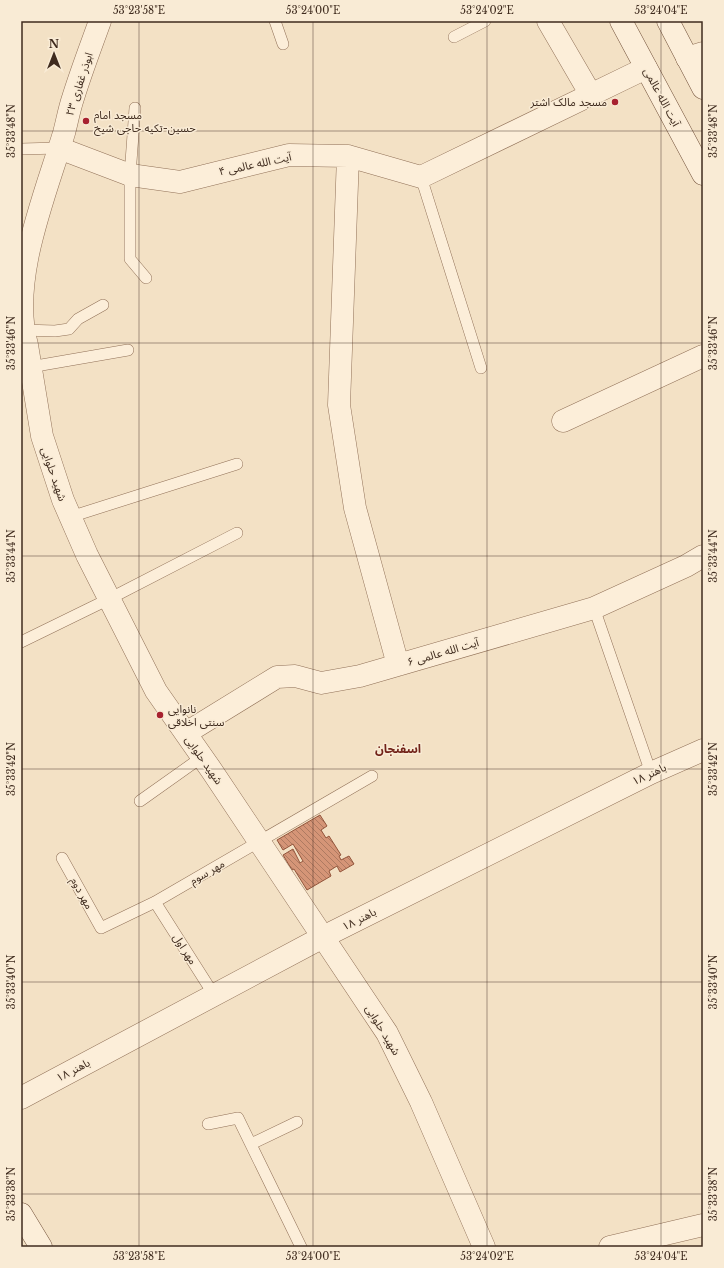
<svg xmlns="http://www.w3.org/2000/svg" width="724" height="1268" viewBox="0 0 724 1268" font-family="'Libre Baskerville','Noto Sans Arabic',serif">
	<defs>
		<pattern id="building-back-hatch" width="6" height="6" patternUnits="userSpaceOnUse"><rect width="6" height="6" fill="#d59577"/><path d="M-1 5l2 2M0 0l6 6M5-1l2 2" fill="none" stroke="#ae7a61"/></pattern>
	</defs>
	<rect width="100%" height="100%" fill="#f3e1c5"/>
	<path fill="url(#building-back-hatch)" stroke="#93553b" d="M 320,815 L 327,826 L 321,830 L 326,838 L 329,836 L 341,855 L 339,856 L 341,860 L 349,856 L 354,864 L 340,872 L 337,866 L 329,871 L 331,876 L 307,890 L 294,869 L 292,870 L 283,855 L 293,849 L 300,863 L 303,861 L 293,844 L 283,850 L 277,840 Z"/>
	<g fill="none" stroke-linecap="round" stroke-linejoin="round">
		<g stroke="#917158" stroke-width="12">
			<path id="lane" d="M 275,21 L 283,44
				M 454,37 L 485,21
				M 135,108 L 130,175 L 130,259 L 146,278
				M 21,149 L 59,148
				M 421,177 L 481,368
				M 22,330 L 55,331 L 69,329 L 78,319 L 103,305
				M 30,367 L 128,350
				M 70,517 L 237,464
				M 594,608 L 651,773
				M 21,642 L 109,599 L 237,533
				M 140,801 L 202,757
				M 62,858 L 101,928 L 155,902 L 372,776
				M 155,902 L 214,995
				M 208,1124 L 238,1118 L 301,1247
				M 251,1144 L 297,1122"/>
		</g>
		<g stroke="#917158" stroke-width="23">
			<path id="street" d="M 100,21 C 91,46 81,72 73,98 C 69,110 67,122 64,133 C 45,196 9,280 27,345 L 42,436 L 63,500 L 87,555 L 156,691 L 212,771 L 387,1033 L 421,1102 L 484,1247
				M 548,21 L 591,95
				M 687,58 L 703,53
				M 59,148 L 130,175 L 180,182 L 289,155 L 348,156 L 421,177 L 646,68
				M 348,156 L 339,405 L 355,508 L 398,665
				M 563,421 L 703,356
				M 186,733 L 277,677 L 295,676 L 321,683 L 360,676 L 594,608 L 686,566 L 703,556
				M 21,1098 L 323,937 L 651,773 L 703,750
				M 610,1247 L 703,1225"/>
		</g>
		<g stroke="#73523b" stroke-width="23">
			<path id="secondary" d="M 621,21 L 703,174
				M 668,21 L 703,88
				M 21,1214 L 41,1247"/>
		</g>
		<use href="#lane" stroke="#fceed9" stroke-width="11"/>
		<use href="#street" stroke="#fceed9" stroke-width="22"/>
		<use href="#secondary" stroke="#fceed9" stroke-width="22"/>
	</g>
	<path fill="none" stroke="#3f2b1e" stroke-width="1" stroke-opacity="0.45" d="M 139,21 L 139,1247M 313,21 L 313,1247M 487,21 L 487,1247M 661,21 L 661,1247M 21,131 L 703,131M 21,343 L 703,343M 21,556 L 703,556M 21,769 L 703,769M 21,982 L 703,982M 21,1194 L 703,1194"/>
	<g fill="#a7212f" stroke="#f9ebd5" stroke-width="1.5">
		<circle cx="615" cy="102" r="4"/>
		<circle cx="86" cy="121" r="4"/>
		<circle cx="160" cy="715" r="4"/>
	</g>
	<g text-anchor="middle" stroke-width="3" stroke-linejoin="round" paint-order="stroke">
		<g font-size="11" fill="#3f2b1e" stroke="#f9ebd5">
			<text transform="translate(79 84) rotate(-72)" y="4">ابوذر غفاری ۲۳</text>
			<text transform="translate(662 97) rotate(62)" y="4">آیت الله عالمی</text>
			<text transform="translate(255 164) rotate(-12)" y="4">آیت الله عالمی ۴</text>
			<text transform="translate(54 474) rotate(71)" y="4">شهید حلوایی</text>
			<text transform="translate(443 652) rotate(-16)" y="4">آیت الله عالمی ۶</text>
			<text transform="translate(204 760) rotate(55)" y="4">شهید حلوایی</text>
			<text transform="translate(649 774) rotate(-25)" y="4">باهنر ۱۸</text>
			<text transform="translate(207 872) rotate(-30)" y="4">مهر سوم</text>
			<text transform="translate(82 893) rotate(61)" y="4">مهر دوم</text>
			<text transform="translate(359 919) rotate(-27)" y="4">باهنر ۱۸</text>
			<text transform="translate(185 949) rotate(57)" y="4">مهر اول</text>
			<text transform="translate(383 1030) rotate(59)" y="4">شهید حلوایی</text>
			<text transform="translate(73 1070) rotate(-28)" y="4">باهنر ۱۸</text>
		</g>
		<g font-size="11" fill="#3f2b1e" stroke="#f9ebd5" text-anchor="start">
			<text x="607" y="106" text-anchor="end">مسجد مالک اشتر</text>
			<text x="94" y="119">مسجد امام<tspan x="94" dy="13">حسین-تکیه حاجی شیخ</tspan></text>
			<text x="168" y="713">نانوایی<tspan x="168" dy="13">سنتی اخلاقی</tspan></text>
		</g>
		<g font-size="12" font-weight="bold" fill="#712218" stroke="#f9ebd5">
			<text x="398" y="753">اسفنجان</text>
		</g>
	</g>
	<rect width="724" height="1268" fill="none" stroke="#f9ebd5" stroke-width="44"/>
	<g transform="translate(54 54)" stroke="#f9ebd5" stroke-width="3" paint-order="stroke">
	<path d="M0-3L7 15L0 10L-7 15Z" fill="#3f2b1e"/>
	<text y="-6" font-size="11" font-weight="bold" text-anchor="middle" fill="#3f2b1e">N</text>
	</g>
	<rect x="22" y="22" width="680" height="1224" fill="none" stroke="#3f2b1e" stroke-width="1.5"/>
	<g font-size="10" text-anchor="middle" fill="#3f2b1e">
		<text x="139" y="14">53°23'58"E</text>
		<text x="313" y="14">53°24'00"E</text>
		<text x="487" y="14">53°24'02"E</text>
		<text x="661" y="14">53°24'04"E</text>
		<text transform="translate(11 131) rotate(-90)" y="4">35°33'48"N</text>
		<text transform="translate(713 131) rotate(-90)" y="4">35°33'48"N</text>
		<text transform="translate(11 343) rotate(-90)" y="4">35°33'46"N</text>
		<text transform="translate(713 343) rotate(-90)" y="4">35°33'46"N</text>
		<text transform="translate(11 556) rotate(-90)" y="4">35°33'44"N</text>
		<text transform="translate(713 556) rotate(-90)" y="4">35°33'44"N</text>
		<text transform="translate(11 769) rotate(-90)" y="4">35°33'42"N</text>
		<text transform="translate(713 769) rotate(-90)" y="4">35°33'42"N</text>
		<text transform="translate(11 982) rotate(-90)" y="4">35°33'40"N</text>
		<text transform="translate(713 982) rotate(-90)" y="4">35°33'40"N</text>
		<text transform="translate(11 1194) rotate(-90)" y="4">35°33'38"N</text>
		<text transform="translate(713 1194) rotate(-90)" y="4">35°33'38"N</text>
		<text x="139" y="1260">53°23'58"E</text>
		<text x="313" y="1260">53°24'00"E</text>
		<text x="487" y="1260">53°24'02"E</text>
		<text x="661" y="1260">53°24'04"E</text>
	</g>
</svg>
